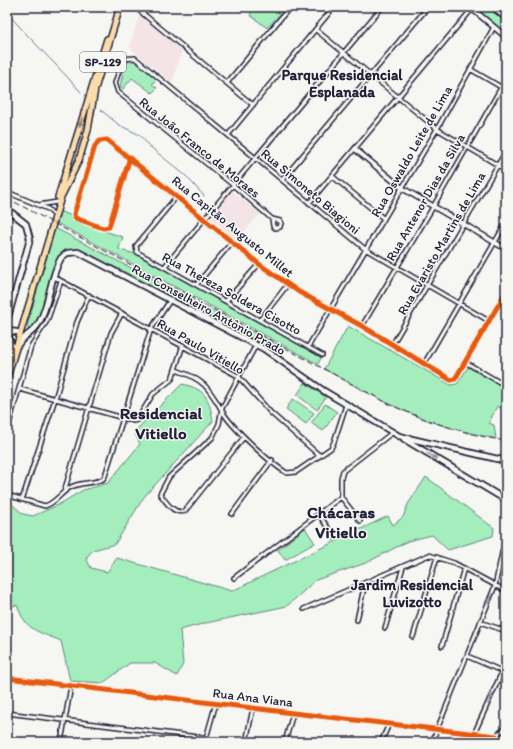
<svg xmlns="http://www.w3.org/2000/svg" width="513" height="749" viewBox="0 0 513 749" font-family="Itim,sans-serif">
	<rect width="100%" height="100%" fill="#f6f6f2"/>
	<filter id="ink" filterUnits="userSpaceOnUse"><feTurbulence type="fractalNoise" baseFrequency=".025" numOctaves="2"/><feDisplacementMap in="SourceGraphic" scale="8" xChannelSelector="R" yChannelSelector="G"/><feConvolveMatrix kernelMatrix="1 2 1 2 8 2 1 2 1" color-interpolation-filters="sRGB"/></filter>
	<g filter="url(#ink)">
		<path fill="#f5e4e7" d="M 140,14 L 182,50 L 172,83 L 129,47 Z
			M 233,192 L 261,213 L 237,240 L 212,219 L 211,217 L 230,193 Z"/>
		<path fill="#a4edbc" stroke="#63887c" d="M 254,7 L 280,7 L 282,12 L 267,28 L 250,15 Z
			M 473,7 C 490,7 493,9 506,20 L 506,35 Z
			M 130,60 L 135,60 L 157,79 L 152,84 L 157,88 L 152,93 L 132,78 L 123,89 L 120,86 L 125,65 Z
			M 59,211 L 72,216 L 72,220 L 76,222 L 123,237 L 119,248 L 120,250 L 136,254 L 322,356 L 318,364 L 55,222 Z
			M 55,228 L 284,348 L 281,357 L 76,250 L 68,250 L 59,257 L 41,312 L 32,330 L 29,331 L 27,326 Z
			M 348,326 L 451,385 L 457,384 L 468,367 L 506,388 L 506,395 L 500,408 L 497,406 L 489,423 L 494,425 L 496,439 C 470,433 444,427 419,417 C 386,404 355,386 324,369 Z
			M 305,383 L 326,397 L 317,410 L 297,395 Z
			M 182,384 C 206,389 209,398 213,421 L 144,497 L 115,544 L 93,550 L 86,558 L 91,568 L 107,572 L 117,558 L 232,591 L 388,516 L 393,525 L 403,517 L 408,504 L 426,477 L 494,528 L 493,536 L 448,550 L 432,535 L 408,541 L 366,563 L 316,580 L 287,606 L 206,623 L 180,630 L 183,664 L 177,676 L 155,663 L 130,663 L 103,683 L 70,681 L 61,641 C 37,631 26,631 17,605 L 7,607 L 7,500 L 23,514 L 33,516 L 58,505 L 83,490 L 108,483 L 140,444 L 134,432 Z
			M 293,399 L 314,413 L 306,424 L 286,409 Z
			M 325,404 L 337,412 L 323,431 L 311,423 Z
			M 305,528 L 315,543 L 285,560 L 278,550 Z"/>
		<g fill="none" stroke-linecap="round" stroke-linejoin="round">
			<path stroke="#6481a5" stroke-width="1" d="M 7,13 C 31,40 57,65 81,92
				M 101,110 L 119,125 L 140,135 L 148,145 L 186,176 L 204,196"/>
			<g stroke="#22223b" stroke-width="6">
				<path id="minor" d="M 135,7 L 253,105
					M 316,30 L 437,129 L 506,170
					M 470,69 L 506,90
					M 227,83 L 290,7
					M 228,135 L 334,7
					M 130,157 L 109,227 L 103,228 L 75,218 L 74,214 L 95,146 L 100,141 L 107,140 L 259,264 L 299,292 L 362,326 L 451,380 L 455,379 L 506,292
					M 332,176 L 383,218
					M 282,180 L 428,7
					M 7,192 L 48,209 L 53,214
					M 177,196 L 136,246 L 137,252 L 322,355
					M 309,203 L 472,9
					M 39,205 L 57,202
					M 272,219 L 233,185 L 118,92 L 115,83 L 123,59 L 135,58 L 365,249 L 489,321
					M 272,219 L 280,221 L 281,223 L 280,227 L 275,228 L 273,226 Z
					M 165,266 L 382,7
					M 54,277 L 238,376 L 271,413 L 320,456
					M 197,284 L 232,242
					M 226,301 L 259,264
					M 260,320 L 288,284
					M 362,326 L 433,207 L 506,79
					M 392,345 L 506,151
					M 308,347 L 437,129 L 494,27
					M 465,362 L 506,386
					M 424,364 L 506,223
					M 176,370 C 206,380 209,389 224,414 C 234,429 271,464 287,473 L 296,472 L 331,448 L 334,442 L 346,405
					M 20,389 L 134,421 L 137,420 L 153,394 L 172,379 L 183,345
					M 7,431 L 31,346 L 47,321 L 61,281
					M 244,437 L 185,511 C 174,515 166,502 160,494 L 169,477 L 212,438 L 219,424 L 222,408 L 256,345
					M 64,492 L 111,333 L 122,313
					M 7,495 L 45,506 C 56,503 61,492 71,487 C 81,482 93,484 103,479 L 105,476 L 151,329 L 171,299
					M 341,497 L 360,521
					M 22,500 L 55,399 L 77,322 L 89,295
					M 318,513 L 334,537
					M 232,514 L 272,460
					M 234,578 L 341,497 L 341,478 L 343,471 L 393,432
					M 304,609 L 429,555 L 454,563 L 506,591
					M 357,620 L 365,583
					M 480,622 L 506,631
					M 385,628 L 403,567
					M 413,637 L 437,557
					M 442,646 L 464,568
					M 467,656 L 506,673
					M 7,678 L 293,713 L 496,736 L 500,742
					M 7,713 L 206,738
					M 474,734 L 506,663
					M 61,742 L 71,686
					M 205,742 L 216,703
					M 246,742 L 253,708
					M 285,742 L 293,713
					M 381,742 L 389,724
					M 432,742 L 495,586 L 506,534
					M 487,742 L 506,728"/>
			</g>
			<g stroke="#22223b" stroke-width="7">
				<path id="tertiary" d="M 470,7 L 506,37
					M 355,149 L 402,188 L 506,249"/>
			</g>
			<g stroke="#22223b" stroke-width="8">
				<path id="secondary" d="M 493,7 L 506,18
					M 502,7 L 506,11
					M 7,209 L 26,224 L 30,239 L 7,321
					M 7,329 L 12,350
					M 8,331 L 17,332
					M 18,345 C 24,334 34,334 40,321 C 50,301 50,277 61,258 L 67,253 L 78,252 L 264,349 L 324,391 L 399,436 L 506,461
					M 404,439 L 506,500"/>
			</g>
			<g stroke="#22223b" stroke-width="8">
				<path id="primary" d="M 58,197 L 107,39
					M 7,365 L 13,346
					M 7,378 L 61,197 L 79,160 L 88,130 L 95,89 L 120,7"/>
			</g>
			<use href="#minor" stroke="#f6f6f2" stroke-width="3"/>
			<use href="#tertiary" stroke="#f6f6f2" stroke-width="4"/>
			<use href="#secondary" stroke="#f6f6f2" stroke-width="4.5"/>
			<use href="#primary" stroke="#fbddab" stroke-width="5"/>
			<path stroke="#22223b" stroke-width="1" stroke-dasharray="6 3" stroke-linecap="butt" d="M 7,198 L 391,405 C 429,422 465,434 506,441"/>
			<g stroke="#f6f6f2" stroke-width="8">
				<path id="cycleway" d="M 130,157 L 109,227 L 103,228 L 75,218 L 74,214 L 95,146 L 100,141 L 107,140 L 259,264 L 299,292 L 362,326 L 451,380 L 455,379 L 506,292
					M 7,678 L 293,713 L 496,736 L 500,742"/>
			</g>
			<use href="#cycleway" stroke="#e8590c" stroke-width="5"/>
		</g>
		<defs><path id="oneway-solid" d="M-6-.8H1V-3.2L6.5 0L1 3.2V.8H-6Z"/></defs>
		<use fill="#8e8073" href="#oneway-solid" transform="translate(81 121) rotate(109)"/>
		<g fill="#9797a0">
			<use href="#oneway-solid" transform="translate(432 456) rotate(31)"/>
			<use href="#oneway-solid" transform="translate(490 599) rotate(111)"/>
			<use href="#oneway-solid" transform="translate(490 699) rotate(-66)"/>
		</g>
	</g>
	<g text-anchor="middle" stroke-width="3" stroke-linejoin="round" paint-order="stroke">
		<rect fill="#f6f6f2" stroke="#626272" stroke-width="1" x="80" y="52" width="46" height="20" rx="3"/>
		<g font-size="12" font-weight="bold" fill="#22223b">
			<text x="103" y="66">SP-129</text>
		</g>
		<g font-size="13" fill="#22223b" stroke="#f6f6f2">
			<text transform="translate(200 147) rotate(39)" y="5">Rua João Franco de Moraes</text>
			<text transform="translate(411 151) rotate(-60)" y="5">Rua Oswaldo Leite de Lima</text>
			<text transform="translate(311 191) rotate(40)" y="5">Rua Simoneto Biagioni</text>
			<text transform="translate(425 197) rotate(-60)" y="5">Rua Antenor Dias da Silva</text>
			<text transform="translate(233 226) rotate(39)" y="5">Rua Capitão Augusto Millet</text>
			<text transform="translate(441 243) rotate(-60)" y="5">Rua Evaristo Martins de Lima</text>
			<text transform="translate(232 293) rotate(29)" y="5">Rua Thereza Soldera Cisotto</text>
			<text transform="translate(209 309) rotate(29)" y="5">Rua Conselheiro Antônio Prado</text>
			<text transform="translate(201 346) rotate(30)" y="5">Rua Paulo Vitiello</text>
			<text transform="translate(253 697) rotate(7)" y="5">Rua Ana Viana</text>
		</g>
		<g font-size="15" font-weight="bold" fill="#22223b" stroke="#f6f6f2">
			<text x="342" y="80">Parque Residencial<tspan x="342" dy="17">Esplanada</tspan></text>
			<text x="412" y="590">Jardim Residencial<tspan x="412" dy="17">Luvizotto</tspan></text>
		</g>
		<g font-size="17" font-weight="bold" fill="#22223b" stroke="#f6f6f2">
			<text x="161" y="419">Residencial<tspan x="161" dy="20">Vitiello</tspan></text>
			<text x="341" y="518">Chácaras<tspan x="341" dy="20">Vitiello</tspan></text>
		</g>
	</g>
	<rect width="513" height="749" fill="none" stroke="#f6f6f2" stroke-width="24"/>
	<rect x="12" y="12" width="489" height="725" fill="none" stroke="#22223b" stroke-width="1.5" filter="url(#ink)"/>
</svg>
